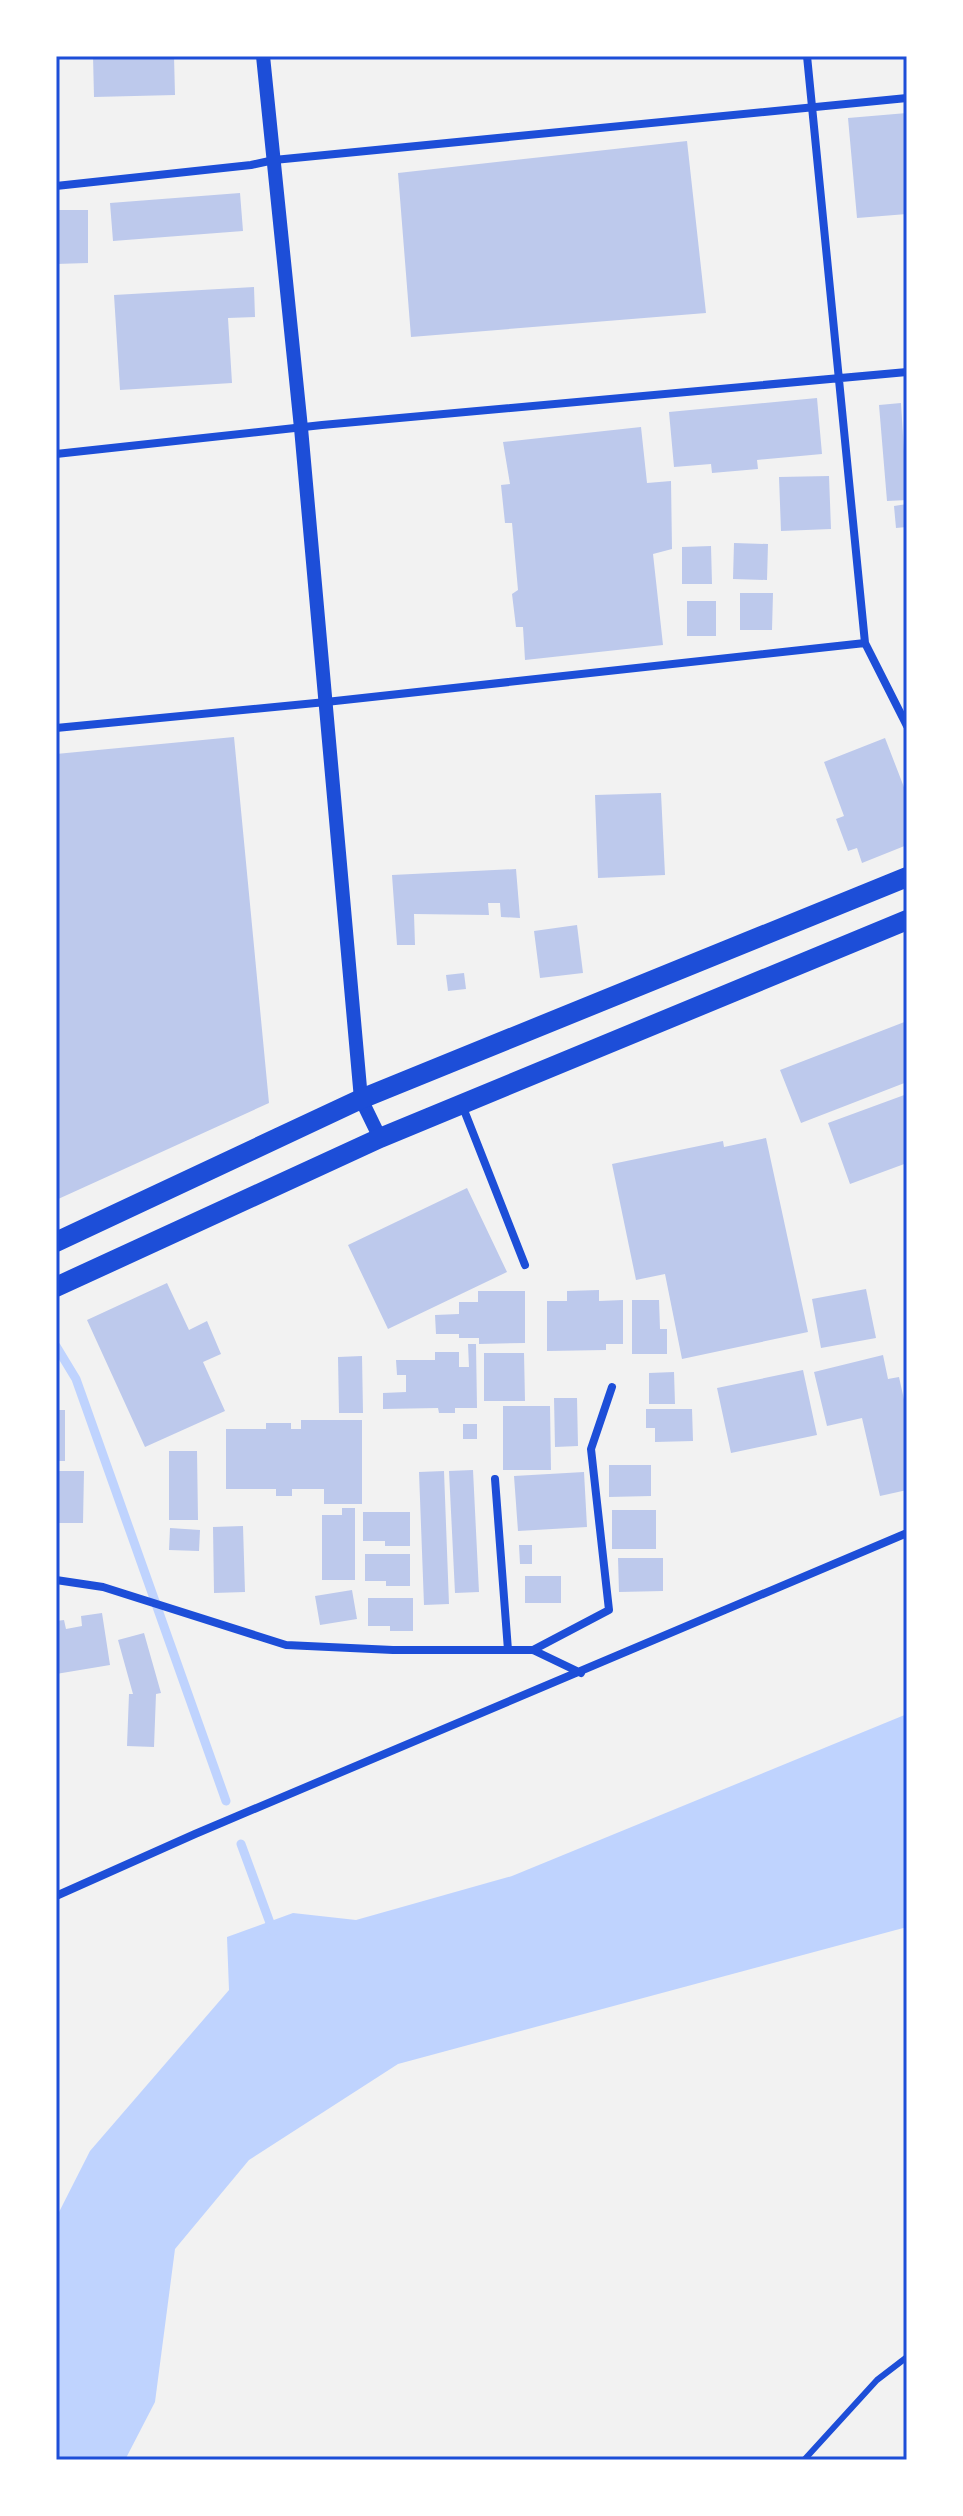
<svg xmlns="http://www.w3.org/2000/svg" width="963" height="2516" viewBox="0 0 963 2516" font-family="'Work Sans',sans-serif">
	<rect width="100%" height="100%" fill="#f2f2f2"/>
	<path fill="#bfd3fe" d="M 907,1714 L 907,1927 L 398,2064 L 249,2160 L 175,2249 L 155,2402 L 125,2460 L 56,2460 L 56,2218 L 90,2151 L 229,1990 L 227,1937 L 293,1913 L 356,1920 L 512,1876 Z"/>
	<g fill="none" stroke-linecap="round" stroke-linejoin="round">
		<path stroke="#bfd3fe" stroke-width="9" d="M 56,1346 L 76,1379 L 226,1801
			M 241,1844 L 273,1931"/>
	</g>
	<path fill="#bdc9ec" d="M 93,56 L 174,56 L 175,95 L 94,97 Z
		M 907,113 L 907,214 L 857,218 L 848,118 Z
		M 687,141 L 706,313 L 411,337 L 398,173 Z
		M 240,193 L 243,231 L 113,241 L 110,203 Z
		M 56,210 L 88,210 L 88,263 L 56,264 Z
		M 254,287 L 255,317 L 228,318 L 232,383 L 120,390 L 114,295 Z
		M 817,398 L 822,454 L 757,460 L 758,469 L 712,473 L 711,464 L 674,467 L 669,412 Z
		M 901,403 L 907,500 L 887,501 L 879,405 Z
		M 641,427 L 647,483 L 671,481 L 672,549 L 653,554 L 663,645 L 525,660 L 523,627 L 516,627 L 512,594 L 518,590 L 512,523 L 505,523 L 501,485 L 510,484 L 503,442 Z
		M 829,476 L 831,529 L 781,531 L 779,477 Z
		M 907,504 L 907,527 L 896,528 L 894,506 Z
		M 734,543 L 768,544 L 767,580 L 733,579 Z
		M 711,546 L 712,584 L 682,584 L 682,547 Z
		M 740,593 L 773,593 L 772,630 L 740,630 Z
		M 687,601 L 716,601 L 716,636 L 687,636 Z
		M 234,737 L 269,1103 L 56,1200 L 56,754 Z
		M 885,738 L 907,795 L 907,845 L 862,863 L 857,848 L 848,851 L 836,819 L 844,816 L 824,762 Z
		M 661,793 L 665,875 L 598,878 L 595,795 Z
		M 516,869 L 520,918 L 501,917 L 500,903 L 488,903 L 489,915 L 414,914 L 415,945 L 397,945 L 392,875 Z
		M 577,925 L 583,973 L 540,978 L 534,931 Z
		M 464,973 L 466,989 L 448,991 L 446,975 Z
		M 907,1021 L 907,1082 L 801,1123 L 780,1070 Z
		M 907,1094 L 907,1163 L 850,1184 L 828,1123 Z
		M 766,1138 L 808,1332 L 682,1359 L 665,1274 L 636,1280 L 612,1164 L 723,1141 L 724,1147 Z
		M 467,1188 L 507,1272 L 388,1329 L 348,1245 Z
		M 167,1283 L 189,1330 L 207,1321 L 221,1354 L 203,1362 L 225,1411 L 145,1447 L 87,1320 Z
		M 866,1289 L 876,1338 L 821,1348 L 812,1299 Z
		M 599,1290 L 599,1301 L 623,1300 L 623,1344 L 606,1344 L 606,1350 L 547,1351 L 547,1301 L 567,1301 L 567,1291 Z
		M 478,1291 L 525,1291 L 525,1343 L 479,1344 L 479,1338 L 459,1338 L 459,1334 L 436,1334 L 435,1315 L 459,1314 L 459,1302 L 478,1302 Z
		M 632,1300 L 659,1300 L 660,1329 L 667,1329 L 667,1354 L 632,1354 Z
		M 468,1344 L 476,1344 L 477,1408 L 455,1408 L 455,1413 L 439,1413 L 438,1408 L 383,1409 L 383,1393 L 406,1392 L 406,1375 L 397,1375 L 396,1360 L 435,1360 L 435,1352 L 459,1352 L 459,1367 L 469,1367 Z
		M 484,1353 L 524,1353 L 525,1401 L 484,1401 Z
		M 883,1355 L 888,1379 L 899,1377 L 907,1413 L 907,1490 L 880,1496 L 862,1418 L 827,1426 L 814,1372 Z
		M 362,1356 L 363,1413 L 339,1413 L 338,1357 Z
		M 803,1370 L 817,1435 L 731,1453 L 717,1388 Z
		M 674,1372 L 675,1404 L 649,1404 L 649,1373 Z
		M 554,1398 L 577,1398 L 578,1446 L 555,1447 Z
		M 503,1406 L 550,1406 L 551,1470 L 503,1470 Z
		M 646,1409 L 692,1409 L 693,1441 L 655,1442 L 655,1428 L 646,1428 Z
		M 56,1410 L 65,1410 L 65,1461 L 56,1461 Z
		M 301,1420 L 362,1420 L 362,1504 L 324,1504 L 324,1489 L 292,1489 L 292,1496 L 276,1496 L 276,1489 L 226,1489 L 226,1429 L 266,1429 L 266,1423 L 291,1423 L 291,1429 L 301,1429 Z
		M 463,1424 L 477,1424 L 477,1439 L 463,1439 Z
		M 169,1451 L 197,1451 L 198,1520 L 169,1520 Z
		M 609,1465 L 651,1465 L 651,1496 L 609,1497 Z
		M 473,1470 L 479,1592 L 455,1593 L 449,1471 Z
		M 56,1471 L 84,1471 L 83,1523 L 56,1523 Z
		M 444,1471 L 449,1604 L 424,1605 L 419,1472 Z
		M 584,1472 L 587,1527 L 518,1531 L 514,1476 Z
		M 342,1508 L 355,1508 L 355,1580 L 322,1580 L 322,1515 L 342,1515 Z
		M 612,1510 L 656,1510 L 656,1549 L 612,1549 Z
		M 363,1512 L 410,1512 L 410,1546 L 385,1546 L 385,1541 L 363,1541 Z
		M 243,1526 L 245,1592 L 214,1593 L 213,1527 Z
		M 170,1528 L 200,1530 L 199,1551 L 169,1550 Z
		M 519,1545 L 532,1545 L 532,1564 L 520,1564 Z
		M 365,1554 L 410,1554 L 410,1586 L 386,1586 L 386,1581 L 365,1581 Z
		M 618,1558 L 663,1558 L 663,1591 L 619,1592 Z
		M 525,1576 L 561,1576 L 561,1603 L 525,1603 Z
		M 352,1590 L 357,1619 L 320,1625 L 315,1596 Z
		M 368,1598 L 413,1598 L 413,1631 L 390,1631 L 390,1626 L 368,1626 Z
		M 102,1613 L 110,1665 L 56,1674 L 56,1621 L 64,1620 L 66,1629 L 82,1626 L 81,1616 Z
		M 144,1633 L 161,1693 L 156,1694 L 154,1747 L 127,1746 L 129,1694 L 133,1694 L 118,1640 Z"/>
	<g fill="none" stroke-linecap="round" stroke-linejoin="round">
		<path stroke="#1d4ed8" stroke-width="6" d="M 804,2460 L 877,2380 L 907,2357"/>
		<path stroke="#1d4ed8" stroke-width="8" d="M 807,56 L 865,643 L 907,726
			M 56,186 L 251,165 L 274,160 L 907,98
			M 56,454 L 322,425 L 907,372
			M 56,728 L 326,702 L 865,643
			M 462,1105 L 525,1265
			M 495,1479 L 508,1650
			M 56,1580 L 103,1587 L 286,1645 L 393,1650 L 533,1650 L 581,1673
			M 533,1650 L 609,1610 L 591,1449 L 612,1387
			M 56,1896 L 195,1834 L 907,1533"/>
		<path stroke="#1d4ed8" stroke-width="14" d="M 263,56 L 301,428 L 361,1099 L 380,1138"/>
		<path stroke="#1d4ed8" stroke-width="20" d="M 56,1242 L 361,1099 L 907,877
			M 56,1287 L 380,1138 L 907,920"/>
	</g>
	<rect width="963" height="2516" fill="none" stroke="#ffffff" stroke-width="116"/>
	<rect x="58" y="58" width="847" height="2400" fill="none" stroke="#1d4ed8" stroke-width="3"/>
</svg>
